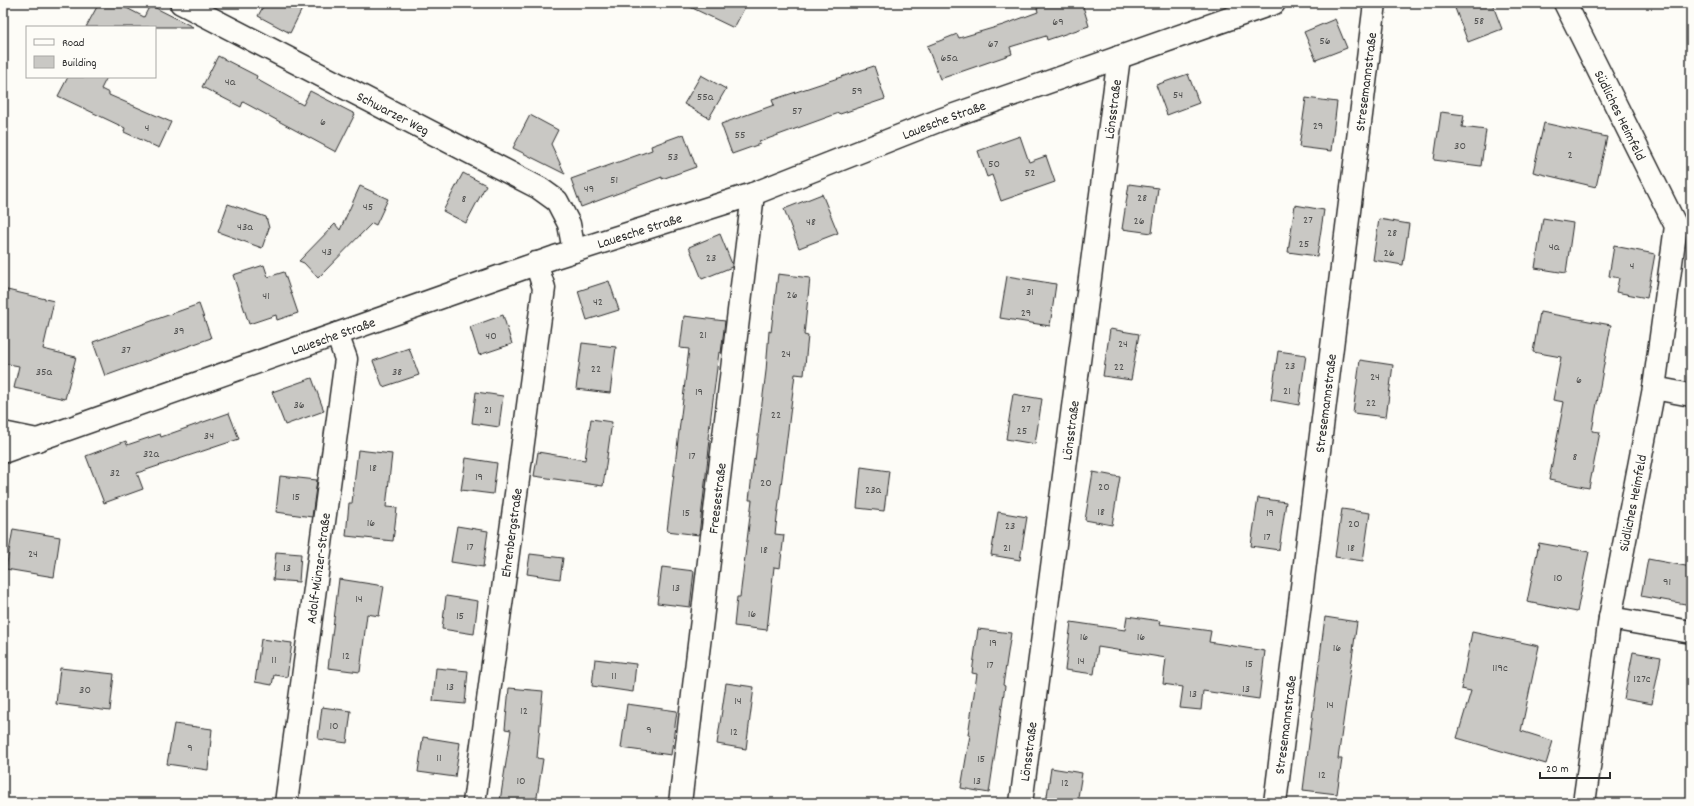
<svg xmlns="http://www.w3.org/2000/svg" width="1694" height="806" viewBox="0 0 1694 806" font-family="Dekko,sans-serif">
	<rect width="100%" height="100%" fill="#fdfcf7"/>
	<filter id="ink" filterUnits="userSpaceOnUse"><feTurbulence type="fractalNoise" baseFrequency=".025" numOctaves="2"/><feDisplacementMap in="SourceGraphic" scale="8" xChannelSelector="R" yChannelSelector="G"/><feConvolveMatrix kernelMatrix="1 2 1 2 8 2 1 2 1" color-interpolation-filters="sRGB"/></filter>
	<g filter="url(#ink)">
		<path fill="#c9c8c4" stroke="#2b2b2b" d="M 99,3 L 117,3 L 144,17 L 150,5 L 193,27 L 86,27 Z
			M 265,3 L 290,3 L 302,9 L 290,33 L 258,16 Z
			M 682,3 L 747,3 L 734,28 Z
			M 1052,3 L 1082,3 L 1089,26 L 1047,40 L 1046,36 L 1010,47 L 1012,54 L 940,79 L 927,46 L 957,34 L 959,38 L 1003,25 L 1038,12 L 1037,8 Z
			M 1453,3 L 1492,3 L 1502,29 L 1468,42 Z
			M 1335,19 L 1347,48 L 1316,60 L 1304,32 Z
			M 218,56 L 257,76 L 256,79 L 303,105 L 310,91 L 355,114 L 336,152 L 243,102 L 241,107 L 202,87 Z
			M 874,66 L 885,99 L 840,114 L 839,113 L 759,142 L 760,144 L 732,154 L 721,124 L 774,105 L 772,100 Z
			M 1188,74 L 1199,103 L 1167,115 L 1156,85 Z
			M 701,75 L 726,89 L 709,118 L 684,104 Z
			M 68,77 L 107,77 L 101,89 L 109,93 L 109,95 L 171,122 L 159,148 L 124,132 L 125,128 L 58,96 Z
			M 1306,98 L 1337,102 L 1331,151 L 1299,147 Z
			M 1441,112 L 1464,115 L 1462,127 L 1486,130 L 1481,166 L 1434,160 Z
			M 530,115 L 558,130 L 551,144 L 565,174 L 513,148 Z
			M 1544,123 L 1607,137 L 1596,187 L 1533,172 Z
			M 684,134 L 696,167 L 662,179 L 662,177 L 581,207 L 571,179 L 652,150 L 651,146 Z
			M 1020,136 L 1029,162 L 1046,156 L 1055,182 L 1001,201 L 992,175 L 987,177 L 978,151 Z
			M 463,173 L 486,185 L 466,223 L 443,211 Z
			M 1129,184 L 1158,188 L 1152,233 L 1122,229 Z
			M 360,186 L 388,199 L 376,225 L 372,223 L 318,278 L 304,263 L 299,261 L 335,224 L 340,230 Z
			M 822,194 L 838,233 L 799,248 L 784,209 Z
			M 228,204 L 266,217 L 269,228 L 262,248 L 218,232 Z
			M 1295,205 L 1324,210 L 1317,256 L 1288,252 Z
			M 1543,218 L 1573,223 L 1566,273 L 1535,268 Z
			M 1379,219 L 1409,224 L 1403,265 L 1373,260 Z
			M 720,234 L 732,264 L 732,267 L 702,279 L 689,247 Z
			M 1614,246 L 1655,254 L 1647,298 L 1616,292 L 1619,278 L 1609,276 Z
			M 264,265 L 268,277 L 284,272 L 298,313 L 277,320 L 276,315 L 249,324 L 233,275 Z
			M 778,274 L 810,278 L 804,335 L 808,336 L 804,375 L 795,374 L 775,534 L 784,535 L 780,568 L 774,567 L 767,630 L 734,626 L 737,597 L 740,597 L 752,500 L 749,500 L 754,459 L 755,460 L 766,371 L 769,331 L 771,332 Z
			M 1007,276 L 1056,284 L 1050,326 L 1000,318 Z
			M 609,281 L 619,310 L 587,320 L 578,291 Z
			M 3,289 L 54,301 L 43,349 L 76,357 L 65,399 L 14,388 L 19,366 L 3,363 Z
			M 199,304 L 211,338 L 105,376 L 93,342 Z
			M 1540,312 L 1611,325 L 1592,431 L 1600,432 L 1589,488 L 1549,480 L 1564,402 L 1553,400 L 1561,357 L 1533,352 Z
			M 503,315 L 512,344 L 479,355 L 470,327 Z
			M 684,316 L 725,321 L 721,353 L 719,352 L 708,439 L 710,440 L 699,535 L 667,531 L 689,349 L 680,348 Z
			M 1110,329 L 1139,334 L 1131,380 L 1103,376 Z
			M 582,343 L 616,347 L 610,393 L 576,389 Z
			M 409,348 L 419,375 L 383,387 L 373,361 Z
			M 1278,351 L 1306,355 L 1299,405 L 1271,400 Z
			M 1360,360 L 1393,365 L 1386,417 L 1353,413 Z
			M 312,378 L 324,411 L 285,425 L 272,392 Z
			M 476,392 L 503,396 L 499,427 L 472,423 Z
			M 1013,394 L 1042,399 L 1035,444 L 1006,439 Z
			M 229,413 L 239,439 L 137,473 L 143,489 L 104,503 L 86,456 L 126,441 L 127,445 L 160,434 L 161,437 Z
			M 591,419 L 612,422 L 603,486 L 534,476 L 538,452 L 585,460 Z
			M 358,450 L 392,454 L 386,507 L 397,508 L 393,541 L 346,536 L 349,503 L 352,503 Z
			M 466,458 L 497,463 L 493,494 L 461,490 Z
			M 861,467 L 889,471 L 884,511 L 857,508 Z
			M 1093,472 L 1120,477 L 1112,525 L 1085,520 Z
			M 280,476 L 317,480 L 312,517 L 276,512 Z
			M 1258,498 L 1286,502 L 1279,550 L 1251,546 Z
			M 1342,509 L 1370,513 L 1363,561 L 1335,557 Z
			M 998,512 L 1027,517 L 1020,560 L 991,555 Z
			M 457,526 L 488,531 L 483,567 L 451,562 Z
			M 13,529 L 60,537 L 54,577 L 6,569 Z
			M 1539,543 L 1589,552 L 1577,612 L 1527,602 Z
			M 276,552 L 301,554 L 299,582 L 273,580 Z
			M 530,554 L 563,558 L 560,579 L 527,574 Z
			M 1648,559 L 1691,567 L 1691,605 L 1641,596 Z
			M 662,567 L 694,571 L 690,607 L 657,603 Z
			M 339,579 L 384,586 L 379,616 L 367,614 L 360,672 L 328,668 Z
			M 446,596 L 478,601 L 474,634 L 442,629 Z
			M 1127,616 L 1160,621 L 1159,624 L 1211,631 L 1209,642 L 1265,651 L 1259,699 L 1203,691 L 1201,710 L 1180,708 L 1183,687 L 1163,684 L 1166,658 L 1098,647 L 1094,674 L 1065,670 L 1071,622 L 1125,630 Z
			M 1325,617 L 1357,622 L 1338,759 L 1342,759 L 1337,794 L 1303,790 Z
			M 978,629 L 1011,633 L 1003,685 L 1005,686 L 989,793 L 961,788 L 970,735 L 968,735 L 977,674 L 972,673 Z
			M 1472,632 L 1539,646 L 1521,731 L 1553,741 L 1546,764 L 1457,738 L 1471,691 L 1461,689 Z
			M 261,639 L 292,643 L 287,677 L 274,675 L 272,685 L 255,682 Z
			M 1633,652 L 1661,657 L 1652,704 L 1624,699 Z
			M 595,659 L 636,664 L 633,692 L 592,686 Z
			M 60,668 L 114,674 L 110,711 L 56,704 Z
			M 436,668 L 468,671 L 465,704 L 433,701 Z
			M 726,683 L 754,687 L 746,749 L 717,744 Z
			M 509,688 L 543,691 L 537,758 L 543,759 L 536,803 L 515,803 L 500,801 L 511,730 L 505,729 Z
			M 627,704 L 677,711 L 671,755 L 621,748 Z
			M 322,707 L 351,711 L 347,743 L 318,739 Z
			M 174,724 L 212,729 L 208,770 L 167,764 Z
			M 423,737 L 460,743 L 455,777 L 418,772 Z
			M 1051,768 L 1082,773 L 1077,803 L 1046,803 Z"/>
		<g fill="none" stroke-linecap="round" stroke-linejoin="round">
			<g stroke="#2b2b2b" stroke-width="25">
				<g id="minor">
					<path id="s1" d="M 181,3 L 539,188 L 557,201 L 569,224 L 574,251"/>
					<path id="s2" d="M 1565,3 L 1676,226 L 1654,388 L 1610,618 L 1584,803"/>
					<path d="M 1654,388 L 1691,395"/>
					<path d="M 3,433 L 37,440"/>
					<path id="s3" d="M 3,452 L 555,257 L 753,194 L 940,120 L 1274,3"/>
					<path d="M 1610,618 L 1691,632"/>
					<path id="s4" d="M 286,803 L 346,359 L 337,334"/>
					<path id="s5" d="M 474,803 L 544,288 L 536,263"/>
					<path id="s6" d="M 680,803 L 753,194"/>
					<path id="s7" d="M 1021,803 L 1119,57"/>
					<path id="s8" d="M 1275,803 L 1375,3"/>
				</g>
			</g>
			<use href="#minor" stroke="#fdfcf7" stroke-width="22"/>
		</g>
	</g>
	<g text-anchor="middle" stroke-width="3" stroke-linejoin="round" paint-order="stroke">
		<g font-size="12" fill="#525251">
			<text x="1479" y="24">58</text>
			<text x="1058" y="25">69</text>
			<text x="1325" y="44">56</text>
			<text x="993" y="47">67</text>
			<text x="949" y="61">65a</text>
			<text x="230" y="85">4a</text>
			<text x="857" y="94">59</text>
			<text x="1178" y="98">54</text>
			<text x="705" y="100">55a</text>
			<text x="797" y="114">57</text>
			<text x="323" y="125">6</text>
			<text x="1318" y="129">29</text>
			<text x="147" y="131">4</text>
			<text x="740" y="138">55</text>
			<text x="1460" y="149">30</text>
			<text x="1570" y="158">2</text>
			<text x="673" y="160">53</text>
			<text x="994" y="167">50</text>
			<text x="1030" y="176">52</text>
			<text x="614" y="183">51</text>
			<text x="589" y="192">49</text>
			<text x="1142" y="201">28</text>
			<text x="464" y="202">8</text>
			<text x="368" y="210">45</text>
			<text x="1308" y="223">27</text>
			<text x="1139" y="224">26</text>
			<text x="811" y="225">48</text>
			<text x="245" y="230">43a</text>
			<text x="1392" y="236">28</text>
			<text x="1304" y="247">25</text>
			<text x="1554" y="250">4a</text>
			<text x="327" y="255">43</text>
			<text x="1389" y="256">26</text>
			<text x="711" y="261">23</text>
			<text x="1632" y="269">4</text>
			<text x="1030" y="295">31</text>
			<text x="792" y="298">26</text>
			<text x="266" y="299">41</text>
			<text x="598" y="305">42</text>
			<text x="1026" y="316">29</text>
			<text x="179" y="334">39</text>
			<text x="703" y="338">21</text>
			<text x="491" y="339">40</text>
			<text x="1123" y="347">24</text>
			<text x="126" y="353">37</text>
			<text x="786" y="357">24</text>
			<text x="1290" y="369">23</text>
			<text x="1119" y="370">22</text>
			<text x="596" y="372">22</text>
			<text x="44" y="375">35a</text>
			<text x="397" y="375">38</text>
			<text x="1375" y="380">24</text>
			<text x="1579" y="383">6</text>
			<text x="1287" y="394">21</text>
			<text x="699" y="395">19</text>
			<text x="1371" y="406">22</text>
			<text x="299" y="408">36</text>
			<text x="1026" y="412">27</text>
			<text x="488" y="413">21</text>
			<text x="776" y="418">22</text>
			<text x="1022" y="434">25</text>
			<text x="209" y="439">34</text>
			<text x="151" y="457">32a</text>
			<text x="692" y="459">17</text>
			<text x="1575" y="460">8</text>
			<text x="373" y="471">18</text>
			<text x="115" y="476">32</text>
			<text x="479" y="480">19</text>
			<text x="766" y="486">20</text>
			<text x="1104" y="490">20</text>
			<text x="873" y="493">23a</text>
			<text x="296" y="500">15</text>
			<text x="1101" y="515">18</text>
			<text x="686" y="516">15</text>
			<text x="1270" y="516">19</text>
			<text x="371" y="526">16</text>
			<text x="1354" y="527">20</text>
			<text x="1010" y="529">23</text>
			<text x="1267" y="540">17</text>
			<text x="470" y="550">17</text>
			<text x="1007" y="551">21</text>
			<text x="1351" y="551">18</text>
			<text x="764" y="553">18</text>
			<text x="33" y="557">24</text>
			<text x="287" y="571">13</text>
			<text x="1558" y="581">10</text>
			<text x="1667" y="585">91</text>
			<text x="676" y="591">13</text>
			<text x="359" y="602">14</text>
			<text x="752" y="617">16</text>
			<text x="460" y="619">15</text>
			<text x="1084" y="640">16</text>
			<text x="1141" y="640">16</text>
			<text x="993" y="646">19</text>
			<text x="1337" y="651">16</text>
			<text x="346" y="659">12</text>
			<text x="274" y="663">11</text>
			<text x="1081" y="664">14</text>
			<text x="1249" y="667">15</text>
			<text x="990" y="668">17</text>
			<text x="1500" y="671">119c</text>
			<text x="614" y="679">11</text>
			<text x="1642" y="682">127c</text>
			<text x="450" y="690">13</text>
			<text x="1246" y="692">13</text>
			<text x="85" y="693">30</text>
			<text x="1193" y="697">13</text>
			<text x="738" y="704">14</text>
			<text x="1330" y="708">14</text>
			<text x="524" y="714">12</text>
			<text x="334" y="729">10</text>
			<text x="649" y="733">9</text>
			<text x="734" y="735">12</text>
			<text x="190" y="751">9</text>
			<text x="439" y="761">11</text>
			<text x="981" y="762">15</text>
			<text x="1322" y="778">12</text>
			<text x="521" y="784">10</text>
			<text x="977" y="784">13</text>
			<text x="1065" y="786">12</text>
		</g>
		<g font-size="14" fill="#2b2b2b" stroke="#fdfcf7">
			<text dy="5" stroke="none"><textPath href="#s8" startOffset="727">Stresemannstraße</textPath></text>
			<text dy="5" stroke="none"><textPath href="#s7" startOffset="700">Lönsstraße</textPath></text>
			<text dy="5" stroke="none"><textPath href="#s1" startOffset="239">Schwarzer Weg</textPath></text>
			<text dy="5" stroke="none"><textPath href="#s2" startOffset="125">Südliches Heimfeld</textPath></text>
			<text dy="5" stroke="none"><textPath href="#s3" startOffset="998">Lauesche Straße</textPath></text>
			<text dy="5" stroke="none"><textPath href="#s3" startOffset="674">Lauesche Straße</textPath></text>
			<text dy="5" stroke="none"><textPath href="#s3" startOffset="350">Lauesche Straße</textPath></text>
			<text dy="5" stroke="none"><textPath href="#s8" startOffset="403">Stresemannstraße</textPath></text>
			<text dy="5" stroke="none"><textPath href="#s7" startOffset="376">Lönsstraße</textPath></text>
			<text dy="5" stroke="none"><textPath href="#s6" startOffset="307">Freesestraße</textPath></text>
			<text transform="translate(1632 503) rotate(-79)" y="5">Südliches Heimfeld</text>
			<text dy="5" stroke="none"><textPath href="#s5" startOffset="273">Ehrenbergstraße</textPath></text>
			<text dy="5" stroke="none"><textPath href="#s4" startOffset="237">Adolf-Münzer-Straße</textPath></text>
			<text dy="5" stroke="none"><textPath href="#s8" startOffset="79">Stresemannstraße</textPath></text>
			<text dy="5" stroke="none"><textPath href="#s7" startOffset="52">Lönsstraße</textPath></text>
		</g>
	</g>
	<rect width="1694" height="806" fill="none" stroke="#fdfcf7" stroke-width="16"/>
	<rect x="8" y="8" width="1678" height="790" fill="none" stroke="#2b2b2b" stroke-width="1.5" filter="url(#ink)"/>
	<rect x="26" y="26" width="130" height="52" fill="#fdfcf7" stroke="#a9a8a5"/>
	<rect x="34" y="39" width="20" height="6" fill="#fdfcf7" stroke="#a9a8a5"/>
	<text x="62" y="46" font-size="12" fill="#2b2b2b">Road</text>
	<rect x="34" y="56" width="20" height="12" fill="#c9c8c4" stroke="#a9a8a5"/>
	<text x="62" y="66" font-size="12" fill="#2b2b2b">Building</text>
	<path d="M1540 772v6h70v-6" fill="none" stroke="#2b2b2b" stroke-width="2"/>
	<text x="1546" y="772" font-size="12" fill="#2b2b2b" stroke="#fdfcf7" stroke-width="3" paint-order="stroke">20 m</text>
</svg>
